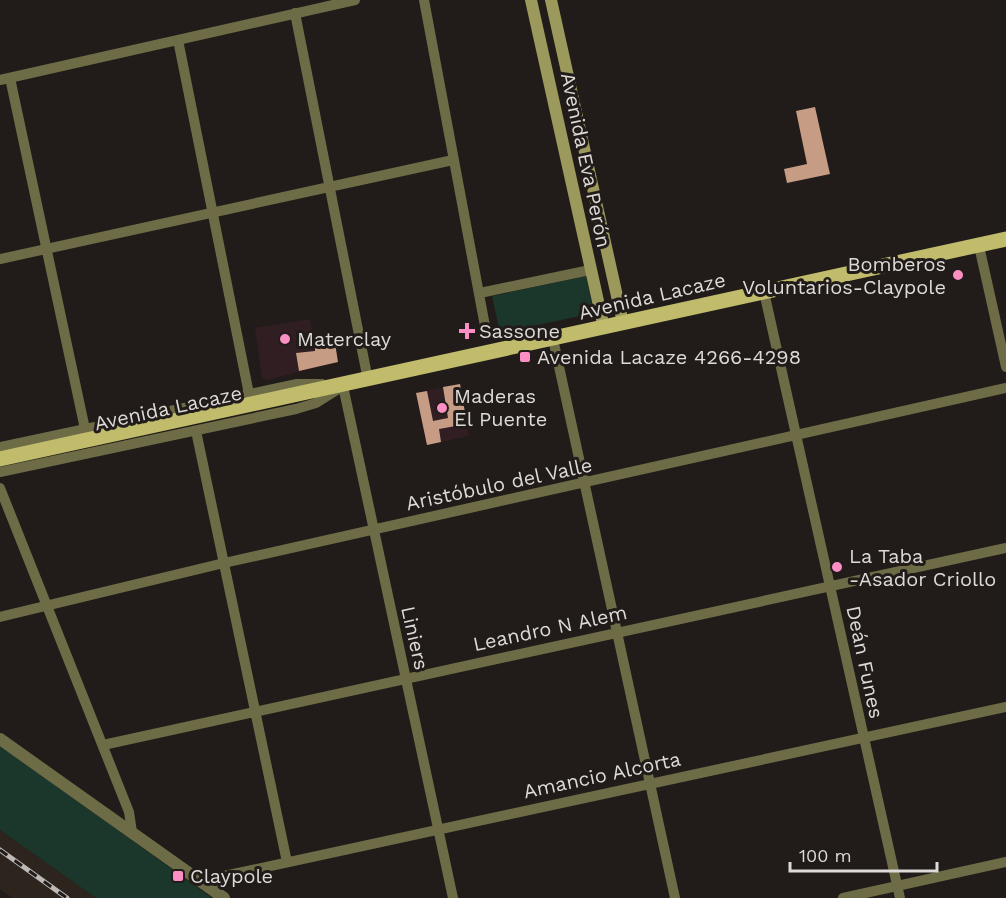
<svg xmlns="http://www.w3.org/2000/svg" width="1006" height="898" viewBox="0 0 1006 898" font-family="'Work Sans',sans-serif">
	<rect width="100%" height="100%" fill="#211c19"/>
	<path fill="#311e22" d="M 310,319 L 318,367 L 267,380 L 262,377 L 255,328 Z
		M 460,384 L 469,436 L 427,445 L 416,393 Z"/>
	<path fill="#2e241e" d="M 0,830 L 96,898 L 13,898 L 0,889 Z"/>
	<path fill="#1b362a" d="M 586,276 L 594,313 L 500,333 L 492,296 Z
		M 0,745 L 212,898 L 96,898 L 0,830 Z"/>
	<path fill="#c79c84" d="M 815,107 L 830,174 L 787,183 L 784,169 L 807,164 L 796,111 Z
		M 335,343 L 338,362 L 299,371 L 296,353 L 315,351 L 315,345 Z
		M 460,384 L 467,424 L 439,429 L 441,442 L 427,445 L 416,393 L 427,391 L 433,421 L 448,418 L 443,387 Z"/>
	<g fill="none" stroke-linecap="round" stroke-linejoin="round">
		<path stroke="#6d6c46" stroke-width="10" d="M 424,0 L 485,326
			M 295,13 L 368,380
			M 178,40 L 249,394
			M 10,78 L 85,429
			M 0,80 L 355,0
			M 979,246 L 1006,367
			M 0,259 L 453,160
			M 764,292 L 900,898
			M 480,293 L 590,270
			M 553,339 L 675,898
			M 343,386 L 453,898
			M 196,431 L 287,862
			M 0,447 L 297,384 L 322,384
			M 0,472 L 296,409 L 316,403 L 343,386
			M 0,488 L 129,812 L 132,832
			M 0,617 L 224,563 L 1006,388
			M 103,745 L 1006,548
			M 208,887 L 224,876 L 1006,707
			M 843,898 L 1006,862"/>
		<path stroke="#6d6c46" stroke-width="12" d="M 0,739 L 224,898"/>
		<path stroke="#9c995c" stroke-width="12" d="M 531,0 L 604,328
			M 551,0 L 623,323"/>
		<path stroke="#c0bc6c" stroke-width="15" d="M 0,459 L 1006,239"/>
		<g stroke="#bcb9b7" stroke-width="5">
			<path id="rail" d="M 0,850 L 67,898"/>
		</g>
		<use href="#rail" stroke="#211c19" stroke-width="3" stroke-dasharray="9" stroke-linecap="butt"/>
	</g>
	<g fill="#fb8fc4" stroke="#211c19" stroke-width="2">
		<circle cx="958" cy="275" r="6"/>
		<path d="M464 322h6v6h6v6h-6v6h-6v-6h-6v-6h6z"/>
		<circle cx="285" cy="339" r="6"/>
		<rect x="519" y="351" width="12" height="12" rx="3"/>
		<circle cx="442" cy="408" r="6"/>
		<circle cx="837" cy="567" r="6"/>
		<rect x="172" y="870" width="12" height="12" rx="3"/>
	</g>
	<g text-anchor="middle" stroke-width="6" stroke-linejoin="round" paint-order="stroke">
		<g font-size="20" fill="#dddad8" stroke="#211c19">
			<text transform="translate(586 160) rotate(78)" y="7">Avenida Eva Perón</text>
			<text transform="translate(652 296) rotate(-13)" y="7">Avenida Lacaze</text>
			<text transform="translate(168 408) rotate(-12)" y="7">Avenida Lacaze</text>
			<text transform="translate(499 484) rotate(-12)" y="7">Aristóbulo del Valle</text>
			<text transform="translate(550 628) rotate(-12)" y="7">Leandro N Alem</text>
			<text transform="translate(415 638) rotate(77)" y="7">Liniers</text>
			<text transform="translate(865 662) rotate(78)" y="7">Deán Funes</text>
			<text transform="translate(602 775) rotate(-12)" y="7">Amancio Alcorta</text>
		</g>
		<g font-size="20" fill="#dddad8" stroke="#211c19" text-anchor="start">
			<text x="946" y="271" text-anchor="end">Bomberos<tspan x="946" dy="23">Voluntarios-Claypole</tspan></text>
			<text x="479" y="338">Sassone</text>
			<text x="297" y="346">Materclay</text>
			<text x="537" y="364">Avenida Lacaze 4266-4298</text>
			<text x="454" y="403">Maderas<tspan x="454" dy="23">El Puente</tspan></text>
			<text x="849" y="563">La Taba<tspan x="849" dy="23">-Asador Criollo</tspan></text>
			<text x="190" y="883">Claypole</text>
		</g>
	</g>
	<path d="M790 862v9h147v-9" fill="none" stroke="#dddad8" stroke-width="3"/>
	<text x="799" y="862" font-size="18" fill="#dddad8" stroke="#211c19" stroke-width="4.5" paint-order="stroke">100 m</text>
</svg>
